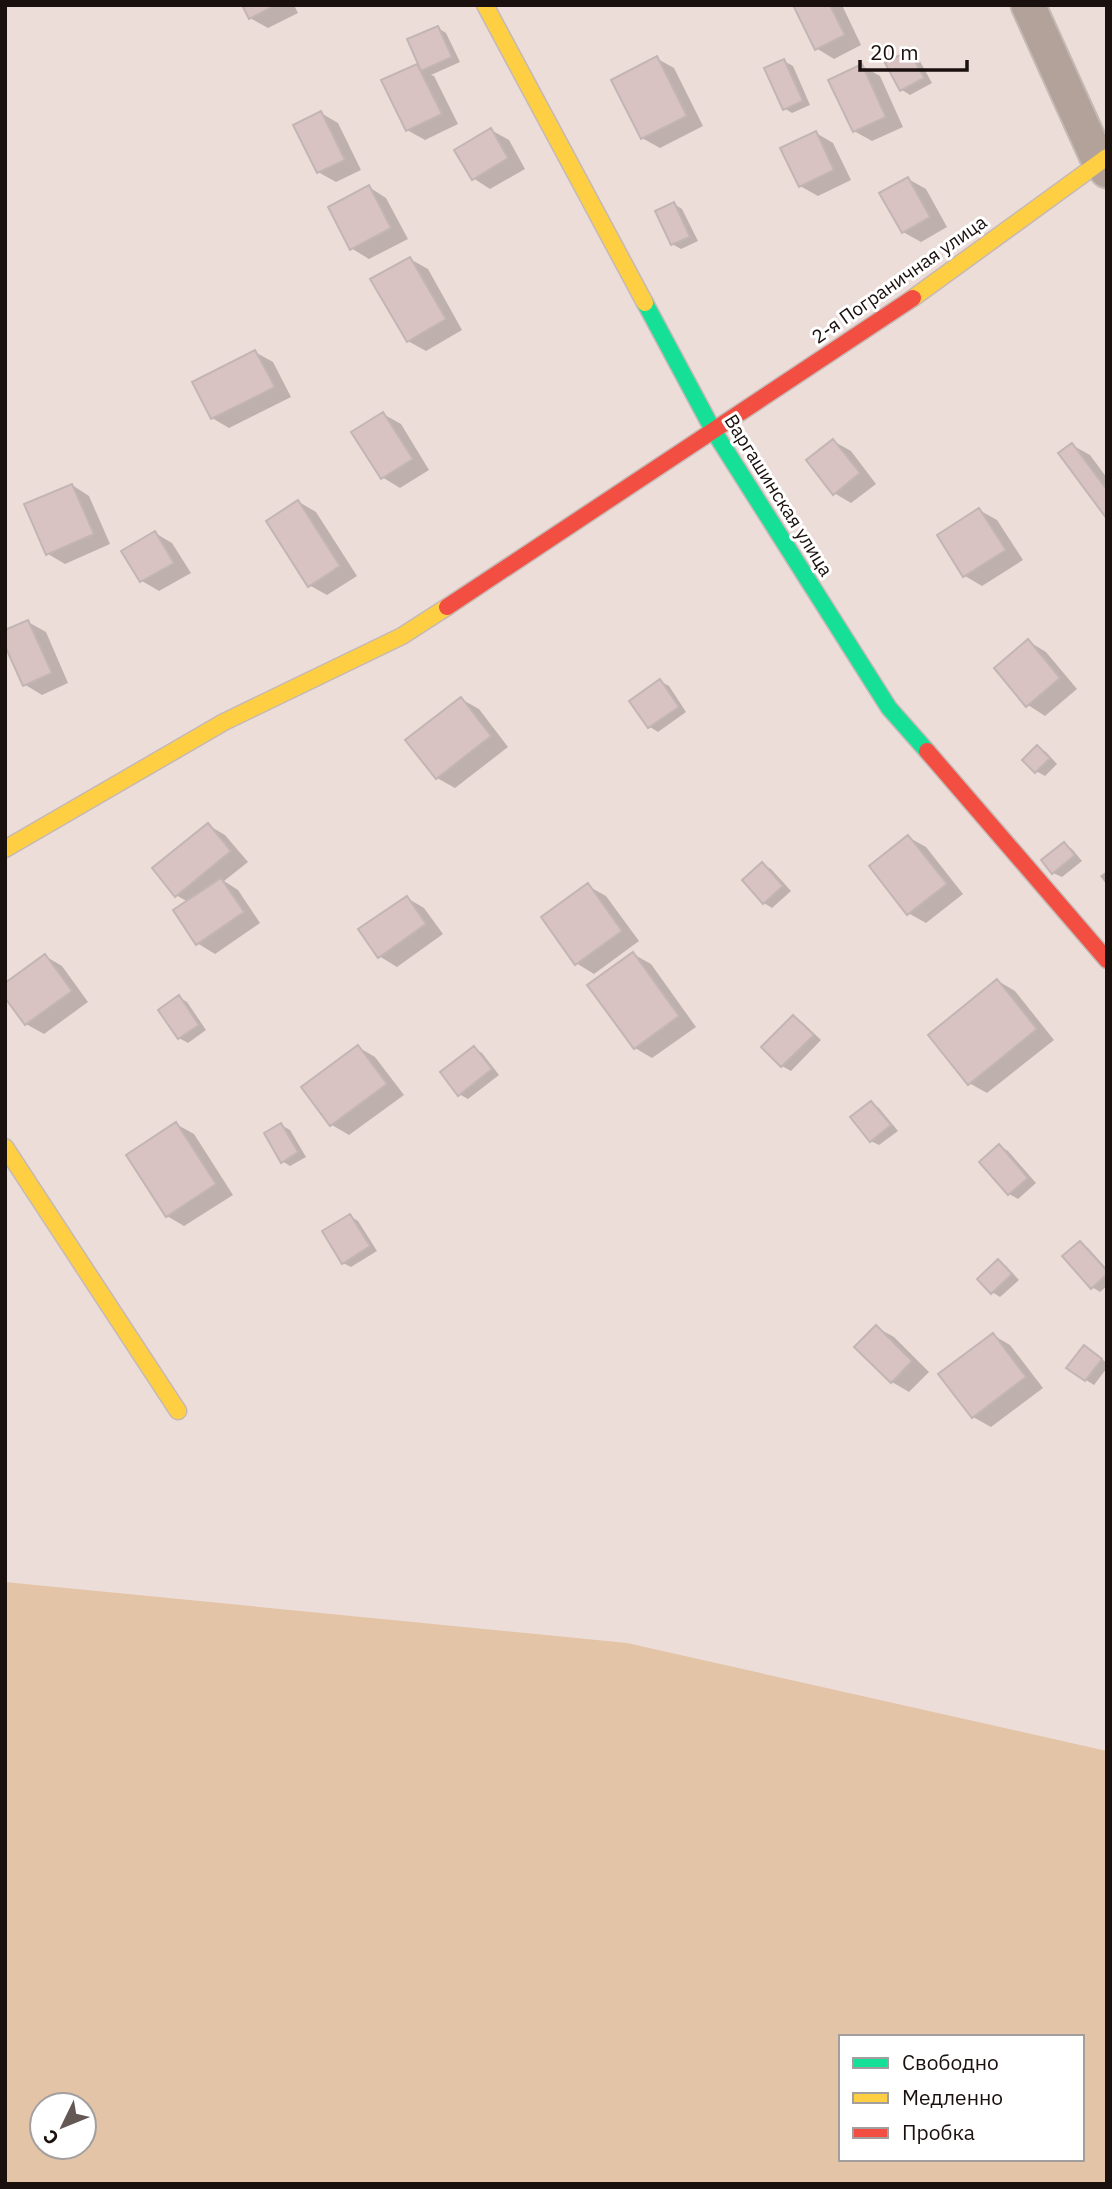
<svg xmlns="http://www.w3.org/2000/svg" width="1112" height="2189" viewBox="0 0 1112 2189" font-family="'IBM Plex Sans',sans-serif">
	<rect width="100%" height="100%" fill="#edddd9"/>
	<path fill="#e3c4a7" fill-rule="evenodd" d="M 5,1582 L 627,1643 L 1107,1751 L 1107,2184 L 5,2184 ZM 841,2037 L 1082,2037 L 1082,2159 L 841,2159 ZM 42,2105 L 84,2105 L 84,2147 L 42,2147 Z"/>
	<path fill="#0003" d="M 244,5 L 294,5 L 298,13 L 268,28 L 250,18 Z
		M 795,5 L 842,5 L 861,45 L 834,59 L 816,48 Z
		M 438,28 L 446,33 L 460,62 L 431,75 L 434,76 L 458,124 L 425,140 L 407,130 L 416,66 L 422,69 Z
		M 909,52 L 917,56 L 932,83 L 910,95 L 902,90 Z
		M 656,58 L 674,68 L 703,126 L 660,148 L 642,138 Z
		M 784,61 L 793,66 L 810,105 L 792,113 L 784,108 Z
		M 862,66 L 880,76 L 903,127 L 872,141 L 854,131 Z
		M 321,113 L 338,123 L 361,170 L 336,182 L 318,172 Z
		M 491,130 L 509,140 L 525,169 L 490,189 L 473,178 Z
		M 816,133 L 833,143 L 851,180 L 818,196 L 800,186 Z
		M 908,179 L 926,189 L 947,227 L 921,242 L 903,232 Z
		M 369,187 L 386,198 L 408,239 L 369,259 L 351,248 Z
		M 674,204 L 682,209 L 698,241 L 681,249 L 672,244 Z
		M 410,259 L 428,269 L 462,330 L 426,351 L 408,341 Z
		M 255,352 L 273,362 L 291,397 L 229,428 L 212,418 Z
		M 383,414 L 401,424 L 429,470 L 400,488 L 382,477 Z
		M 833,441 L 851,451 L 876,484 L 851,503 L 834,493 Z
		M 1072,445 L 1090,455 L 1107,478 L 1107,516 Z
		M 72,485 L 89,496 L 110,544 L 65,564 L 48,554 Z
		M 299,502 L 316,512 L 357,576 L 327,595 L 309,585 Z
		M 979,510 L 997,520 L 1023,560 L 982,586 L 965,576 Z
		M 155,533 L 172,543 L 191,573 L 159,591 L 142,581 L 124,551 Z
		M 28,622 L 46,632 L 68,683 L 42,695 L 24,684 Z
		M 1028,641 L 1046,652 L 1077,689 L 1045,716 L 1028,705 Z
		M 660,681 L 669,686 L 686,712 L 658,732 L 650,727 L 632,701 Z
		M 461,699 L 479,709 L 508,747 L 455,788 L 437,778 Z
		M 1037,747 L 1046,752 L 1057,764 L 1045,776 L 1036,771 Z
		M 208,825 L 225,835 L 248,862 L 224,881 L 238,890 L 260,923 L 215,954 L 197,943 L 188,902 L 176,895 Z
		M 908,837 L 926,847 L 963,894 L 926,923 L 908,913 Z
		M 1064,844 L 1072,849 L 1082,861 L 1062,877 L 1053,873 Z
		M 762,864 L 771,869 L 791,891 L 772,908 L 764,903 Z
		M 1107,871 L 1107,885 L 1100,876 Z
		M 588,886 L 606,896 L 639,941 L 594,974 L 576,963 Z
		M 407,898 L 424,908 L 443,934 L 397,967 L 379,956 Z
		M 633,954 L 651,964 L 696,1027 L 652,1058 L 635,1048 Z
		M 45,956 L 62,966 L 88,1002 L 44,1034 L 26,1024 L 5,996 Z
		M 998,981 L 1015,991 L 1054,1040 L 987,1093 L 969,1083 Z
		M 179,997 L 187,1002 L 206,1030 L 188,1043 L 179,1038 Z
		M 794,1017 L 802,1022 L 821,1040 L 791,1071 L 782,1066 L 764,1047 Z
		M 358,1047 L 375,1057 L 404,1095 L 349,1135 L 332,1125 L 304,1087 Z
		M 474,1048 L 482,1053 L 499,1075 L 468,1099 L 459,1094 Z
		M 871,1103 L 879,1108 L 898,1131 L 879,1145 L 871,1141 Z
		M 176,1124 L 194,1134 L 233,1195 L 184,1226 L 167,1216 Z
		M 281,1125 L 290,1130 L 306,1157 L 290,1166 L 282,1161 Z
		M 1000,1146 L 1008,1151 L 1036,1183 L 1018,1199 L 1009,1194 L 982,1162 Z
		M 350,1216 L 358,1221 L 377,1251 L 351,1267 L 343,1263 Z
		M 1080,1243 L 1088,1248 L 1107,1269 L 1107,1286 L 1100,1292 L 1092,1287 Z
		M 998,1261 L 1006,1266 L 1019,1280 L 1000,1297 L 992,1292 Z
		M 876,1327 L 894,1337 L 929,1372 L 909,1392 L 892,1382 Z
		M 993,1335 L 1010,1345 L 1043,1388 L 991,1427 L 973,1417 Z
		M 1093,1352 L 1107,1363 L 1107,1368 L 1094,1385 L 1086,1380 Z"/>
	<path fill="#d8c3c2" stroke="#c2b5b4" stroke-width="2" d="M 242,5 L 276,5 L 249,19 Z
		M 793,5 L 830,5 L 845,35 L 815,50 Z
		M 438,26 L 452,57 L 421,71 L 407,39 Z
		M 909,50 L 924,78 L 900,91 L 885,63 Z
		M 657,56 L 687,116 L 641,139 L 611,80 Z
		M 784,59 L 803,101 L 783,110 L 764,68 Z
		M 417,64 L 442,114 L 406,131 L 381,80 Z
		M 862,64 L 886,117 L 853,132 L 828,80 Z
		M 321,111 L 345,160 L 317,173 L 293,125 Z
		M 491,128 L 508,158 L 472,180 L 454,150 Z
		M 816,131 L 834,170 L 799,187 L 780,148 Z
		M 908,177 L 930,217 L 902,233 L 879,193 Z
		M 369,185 L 391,228 L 350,250 L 328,207 Z
		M 674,202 L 690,237 L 671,245 L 655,211 Z
		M 410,257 L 446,319 L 407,342 L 370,279 Z
		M 255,350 L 275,387 L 211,419 L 192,382 Z
		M 383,412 L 413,459 L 381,479 L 351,432 Z
		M 833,439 L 860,473 L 833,495 L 806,460 Z
		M 1072,443 L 1107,490 L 1107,519 L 1058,453 Z
		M 72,484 L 94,534 L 46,555 L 24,504 Z
		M 298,500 L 340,566 L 308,587 L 266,521 Z
		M 979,508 L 1006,550 L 963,577 L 937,535 Z
		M 155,531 L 174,563 L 140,582 L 121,551 Z
		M 28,620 L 52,673 L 23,686 L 5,646 L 5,630 Z
		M 1028,639 L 1060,678 L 1026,707 L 994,668 Z
		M 660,679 L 679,707 L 648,728 L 629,701 Z
		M 461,697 L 491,736 L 436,779 L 405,740 Z
		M 1037,745 L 1050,758 L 1035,773 L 1022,760 Z
		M 208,823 L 231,851 L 175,897 L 152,868 Z
		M 908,835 L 947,884 L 907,915 L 869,866 Z
		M 1064,842 L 1075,855 L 1052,874 L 1041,860 Z
		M 762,862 L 783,886 L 763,904 L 742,880 Z
		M 221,878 L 244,912 L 196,945 L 173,910 Z
		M 588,883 L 622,931 L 575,965 L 541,917 Z
		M 407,896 L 426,924 L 378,958 L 358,929 Z
		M 633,952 L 679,1016 L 634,1049 L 587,985 Z
		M 45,954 L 72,991 L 25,1025 L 5,998 L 5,983 Z
		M 997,979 L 1037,1029 L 968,1085 L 928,1035 Z
		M 179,995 L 199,1025 L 178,1039 L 158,1010 Z
		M 793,1015 L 814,1035 L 781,1067 L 761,1047 Z
		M 358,1045 L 387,1084 L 330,1126 L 301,1087 Z
		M 474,1046 L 492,1069 L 458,1096 L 440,1072 Z
		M 871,1101 L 891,1125 L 870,1142 L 850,1117 Z
		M 176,1122 L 216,1184 L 166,1217 L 126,1155 Z
		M 281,1123 L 298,1152 L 281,1163 L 264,1133 Z
		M 999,1144 L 1028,1178 L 1008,1195 L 979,1162 Z
		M 350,1214 L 370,1246 L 342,1264 L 322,1231 Z
		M 1080,1241 L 1107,1271 L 1107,1274 L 1091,1289 L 1062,1256 Z
		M 998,1259 L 1012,1274 L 991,1294 L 977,1279 Z
		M 876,1325 L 912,1361 L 891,1383 L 854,1347 Z
		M 993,1333 L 1026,1377 L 972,1418 L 938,1374 Z
		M 1084,1345 L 1102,1359 L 1085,1381 L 1066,1368 Z"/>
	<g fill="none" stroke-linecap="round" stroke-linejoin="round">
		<g stroke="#c5b9b6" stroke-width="37">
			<path id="street" d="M 1028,5 L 1099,162 L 1107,171"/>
		</g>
		<g stroke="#c5b9b6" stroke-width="19">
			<path id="fast" d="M 645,303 L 713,430 L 889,708 L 927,751"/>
		</g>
		<g stroke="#c5b9b6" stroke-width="19">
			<path id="slow" d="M 485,5 L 645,303
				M 913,298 L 1107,157
				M 5,849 L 224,722 L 402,636 L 447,607
				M 5,1147 L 178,1411"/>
		</g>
		<g stroke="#c5b9b6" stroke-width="19">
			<path id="jam" d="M 447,607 L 913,298
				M 927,751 L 1107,960"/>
		</g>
		<use href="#street" stroke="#b2a299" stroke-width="33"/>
		<use href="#fast" stroke="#16e098" stroke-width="16"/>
		<use href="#slow" stroke="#ffcf43" stroke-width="16"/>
		<use href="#jam" stroke="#f24e42" stroke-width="16"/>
	</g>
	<g text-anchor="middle" stroke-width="6" stroke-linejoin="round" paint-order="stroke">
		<g font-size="19" fill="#1a100e" stroke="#fff">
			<text transform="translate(899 279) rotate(-35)" y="7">2-я Пограничная улица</text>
			<text transform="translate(779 495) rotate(58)" y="7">Варгашинская улица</text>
		</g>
	</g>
	<rect width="1112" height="2189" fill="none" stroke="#1a100e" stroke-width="14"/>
	<rect x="839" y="2035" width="245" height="126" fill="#ffffff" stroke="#a39f9f" stroke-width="2"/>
	<rect x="853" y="2058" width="35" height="10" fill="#16e098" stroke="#a39f9f" stroke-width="2"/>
	<text x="902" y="2070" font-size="21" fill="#1a100e">Свободно</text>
	<rect x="853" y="2093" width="35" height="10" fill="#ffcf43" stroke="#a39f9f" stroke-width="2"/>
	<text x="902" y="2105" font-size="21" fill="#1a100e">Медленно</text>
	<rect x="853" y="2128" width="35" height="10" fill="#f24e42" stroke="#a39f9f" stroke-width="2"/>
	<text x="902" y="2140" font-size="21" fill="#1a100e">Пробка</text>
	<g transform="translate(63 2126) rotate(227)"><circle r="33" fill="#ffffff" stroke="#a39f9f" stroke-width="2"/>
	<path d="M0-5L12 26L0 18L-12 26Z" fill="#645855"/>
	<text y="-10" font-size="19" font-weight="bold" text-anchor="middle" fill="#1a100e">С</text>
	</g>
	<path d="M860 60v10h107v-10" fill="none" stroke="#1a100e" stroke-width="3.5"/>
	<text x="870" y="60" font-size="21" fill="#1a100e" stroke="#ffffff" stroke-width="5" paint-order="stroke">20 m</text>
</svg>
